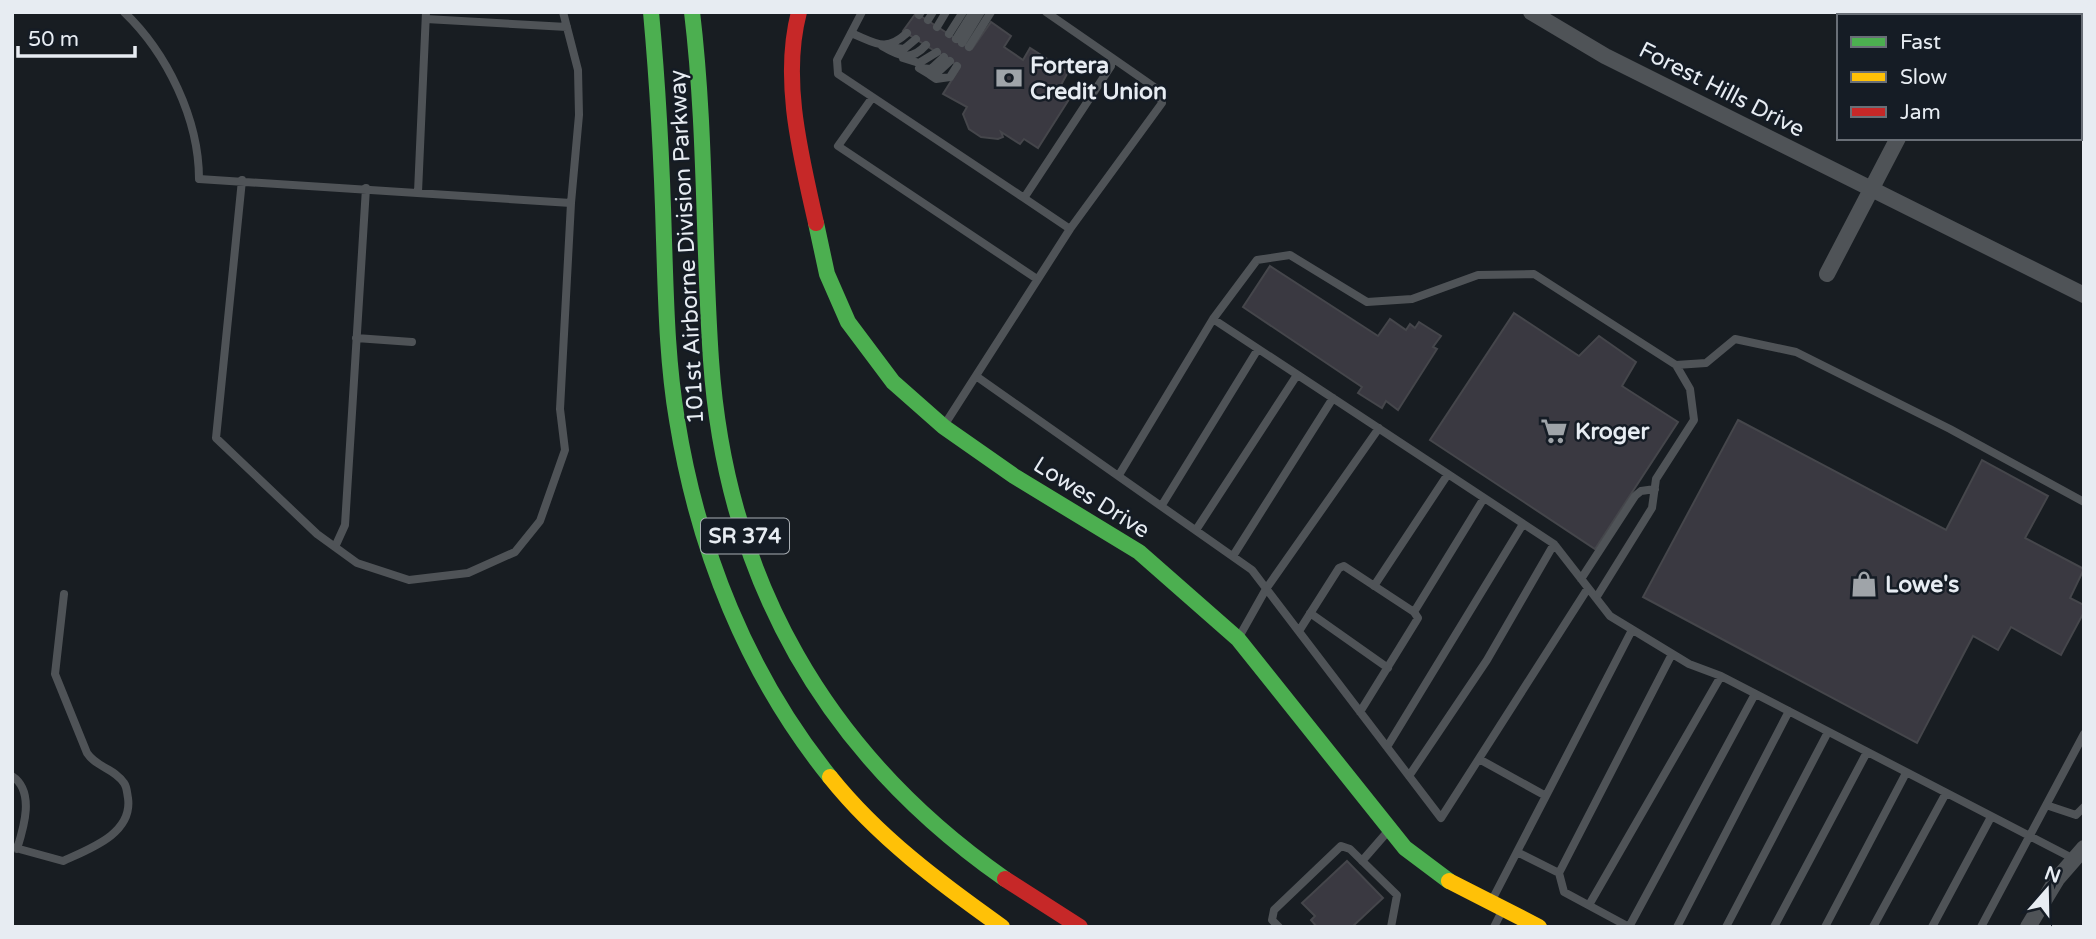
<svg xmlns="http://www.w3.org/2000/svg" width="2096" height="939" viewBox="0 0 2096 939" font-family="'Varela Round',sans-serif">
	<rect width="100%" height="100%" fill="#181d22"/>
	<path fill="#3a3941" stroke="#45464b" stroke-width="2" d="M 916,13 L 972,49 L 991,22 L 1011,36 L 1004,47 L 1023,60 L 1030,48 L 1068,72 L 1061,85 L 1073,93 L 1038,148 L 1024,139 L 1020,144 L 1001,132 L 1003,137 L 998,139 L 981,137 L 969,129 L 963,114 L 967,107 L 943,94 L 960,67 L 903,31 Z
		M 1270,266 L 1378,336 L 1390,319 L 1406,330 L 1410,324 L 1415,328 L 1419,322 L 1441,336 L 1433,347 L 1437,349 L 1398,410 L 1386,401 L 1382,408 L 1358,393 L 1362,387 L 1243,307 Z
		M 1514,313 L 1579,356 L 1599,336 L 1636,362 L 1622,386 L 1678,422 L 1595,549 L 1430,440 Z
		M 1738,420 L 1946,530 L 1982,460 L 2048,496 L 2025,538 L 2084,569 L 2070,598 L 2084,605 L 2084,612 L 2061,655 L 2011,627 L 1998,650 L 1973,636 L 1917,743 L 1643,597 Z
		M 1347,861 L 1383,898 L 1352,927 L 1317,927 L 1311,920 L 1315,916 L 1302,903 Z"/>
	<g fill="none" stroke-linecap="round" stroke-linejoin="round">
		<path stroke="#4f5357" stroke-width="8" d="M 124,12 C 167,53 199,119 199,179 L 571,203 L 579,115 L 578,70 L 563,12
			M 862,12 L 837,60 L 838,74 L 1024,198
			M 919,15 L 921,12
			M 426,19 L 567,27
			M 928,20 L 933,12
			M 937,27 L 946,12
			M 851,33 C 876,43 885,53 907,33
			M 949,34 L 963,12
			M 956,39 L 973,12
			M 962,43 L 981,12
			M 882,46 C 899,56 911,62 926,45
			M 888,47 L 904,49 L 916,39
			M 969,47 L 991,12
			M 903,58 L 919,63 L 937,52
			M 919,68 L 929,74 L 937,73 L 950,61
			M 920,68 L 931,69 L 944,57
			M 930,75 L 936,79 L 950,77 L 957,66
			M 872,98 L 838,146 L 1037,279
			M 242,180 L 216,438 L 317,534 L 357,563 L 409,580 L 468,573 L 515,552 L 540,521 L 565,450 L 560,409 L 571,203
			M 418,192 L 426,12
			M 1070,229 L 1162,103 L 1157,89 L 1111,57
			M 1213,319 L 1554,544 L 1610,616 L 1689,664 L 1721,676 L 2074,859
			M 356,338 L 412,342
			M 976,376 L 1252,570 L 1441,818 L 1588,588
			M 945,424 L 1070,229 L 1024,198 L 1111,66 L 1111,57 L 1046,12
			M 1119,475 L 1213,319 L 1257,260 L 1290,255 L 1367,302 L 1412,299 L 1478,275 L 1534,274 L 1676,365 L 1706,363 L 1735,339 L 1796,352 L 1950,429 L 2084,502
			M 1162,505 L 1258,349
			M 1196,530 L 1297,375
			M 335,547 L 345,525 L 366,188
			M 1233,556 L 1333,398
			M 1581,579 L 1635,496 L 1641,491 L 1655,489
			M 1374,586 L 1448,474
			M 1596,598 L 1652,508 L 1656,479 L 1694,420 L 1690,389 L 1676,365
			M 1414,612 L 1484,498
			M 1310,613 L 1388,668
			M 1299,631 L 1339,568 L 1344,566 L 1414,612 L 1418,618 L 1415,623 L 1360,712
			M 1239,637 L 1266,589 L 1379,428
			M 1387,747 L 1523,524
			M 1479,759 L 1546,796
			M 12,776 C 35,791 24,827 17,849
			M 1409,776 L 1487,660 L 1554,544
			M 2046,805 L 2076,815 L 2084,807
			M 12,847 L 63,861 C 89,849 133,834 128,798 C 127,793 127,787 124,783 C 114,768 97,768 87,753 L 55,674 L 64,594
			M 1517,852 L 1559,873 L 1564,892 L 1629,927
			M 1362,861 L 1389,830
			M 1559,873 L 1672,654
			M 1492,900 L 1632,630
			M 1589,905 L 1721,676
			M 1279,927 L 1272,920 L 1274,910 L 1341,846 L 1350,849 L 1397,895 L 1391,927
			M 1494,927 L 1502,911
			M 1629,927 L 1755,694
			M 1677,927 L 1789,711
			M 1726,927 L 1828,732
			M 1774,927 L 1867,752
			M 1825,927 L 1906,773
			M 1873,927 L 1946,793
			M 1932,927 L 1991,817
			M 1981,927 L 2084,734"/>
		<path stroke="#4f5357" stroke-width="16" d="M 1531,12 L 1605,56 L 2084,295
			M 1972,16 L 1974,12
			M 1827,274 L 1898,138
			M 2028,927 L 2057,879 L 2084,848"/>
		<path stroke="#4caf50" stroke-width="16" d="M 651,12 C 658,88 662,164 664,240 C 666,300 667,361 677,420 C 698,550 747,674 830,777
			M 692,12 C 706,128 703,244 711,360 C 726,579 826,754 1005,879
			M 816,223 L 827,274 L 848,322 L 893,382 L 944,427 L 1014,476 L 1139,552 L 1238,639 L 1405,848 L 1449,881"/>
		<path stroke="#ffc107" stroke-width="16" d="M 830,777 C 878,837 940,883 1002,927
			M 1449,881 L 1539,927"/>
		<path stroke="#c62828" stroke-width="16" d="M 799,12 C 781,80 801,156 816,223
			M 1005,879 L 1080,927"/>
	</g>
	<defs>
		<g id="bank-bare" transform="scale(2.1)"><path d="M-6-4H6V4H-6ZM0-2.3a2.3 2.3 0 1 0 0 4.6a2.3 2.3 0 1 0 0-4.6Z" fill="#9fa4a9" stroke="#151c25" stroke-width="2.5" paint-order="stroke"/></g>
		<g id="supermarket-bare" transform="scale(2.1)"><path d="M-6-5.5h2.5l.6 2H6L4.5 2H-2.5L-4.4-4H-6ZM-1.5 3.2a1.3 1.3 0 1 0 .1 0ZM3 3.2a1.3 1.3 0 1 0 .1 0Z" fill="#9fa4a9" stroke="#151c25" stroke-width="2.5" paint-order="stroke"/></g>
		<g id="shop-bare" transform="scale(2.1)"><path d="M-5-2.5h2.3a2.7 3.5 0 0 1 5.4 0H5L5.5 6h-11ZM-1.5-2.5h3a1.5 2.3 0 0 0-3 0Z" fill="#9fa4a9" stroke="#151c25" stroke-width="2.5" paint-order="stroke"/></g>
	</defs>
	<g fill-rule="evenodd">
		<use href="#bank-bare" x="1009" y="78"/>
		<use href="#supermarket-bare" x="1554" y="431"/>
		<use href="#shop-bare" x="1864" y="584"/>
	</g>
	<g text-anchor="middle" stroke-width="5" stroke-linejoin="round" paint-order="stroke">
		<rect fill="#151c25" stroke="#a8aeb4" stroke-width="2" x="701" y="518.5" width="88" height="35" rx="5"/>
		<g font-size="21" font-weight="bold" fill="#e7ecf2">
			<text x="745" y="543">SR 374</text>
		</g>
		<g font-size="23" font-weight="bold" fill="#e7ecf2" stroke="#151c25" text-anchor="start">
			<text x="1030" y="73">Fortera<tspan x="1030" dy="26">Credit Union</tspan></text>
			<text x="1575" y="439">Kroger</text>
			<text x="1885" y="592">Lowe's</text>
		</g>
		<g font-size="23" fill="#e7ecf2" stroke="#151c25">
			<text transform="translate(1722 89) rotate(27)" y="8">Forest Hills Drive</text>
			<text transform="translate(686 247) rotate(-93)" y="8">101st Airborne Division Parkway</text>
			<text transform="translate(1092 497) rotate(32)" y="8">Lowes Drive</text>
		</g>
	</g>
	<rect width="2096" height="939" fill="none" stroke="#e7ecf2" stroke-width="28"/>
	<rect x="1837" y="14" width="245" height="126" fill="#151c25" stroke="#696f77" stroke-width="2"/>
	<rect x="1851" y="37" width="35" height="10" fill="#4caf50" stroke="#696f77" stroke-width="2"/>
	<text x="1900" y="49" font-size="21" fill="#e7ecf2">Fast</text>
	<rect x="1851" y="72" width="35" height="10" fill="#ffc107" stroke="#696f77" stroke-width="2"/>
	<text x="1900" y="84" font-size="21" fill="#e7ecf2">Slow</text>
	<rect x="1851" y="107" width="35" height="10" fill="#c62828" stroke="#696f77" stroke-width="2"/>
	<text x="1900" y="119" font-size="21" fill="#e7ecf2">Jam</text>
	<g transform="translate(2047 890) rotate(20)" stroke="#151c25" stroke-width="5" paint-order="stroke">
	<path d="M0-5L12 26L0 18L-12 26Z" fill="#e7ecf2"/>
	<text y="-10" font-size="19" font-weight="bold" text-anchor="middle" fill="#e7ecf2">N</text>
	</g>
	<path d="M18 46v10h117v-10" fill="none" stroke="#e7ecf2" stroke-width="3.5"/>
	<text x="28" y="46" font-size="21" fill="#e7ecf2" stroke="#151c25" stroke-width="5" paint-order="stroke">50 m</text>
</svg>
